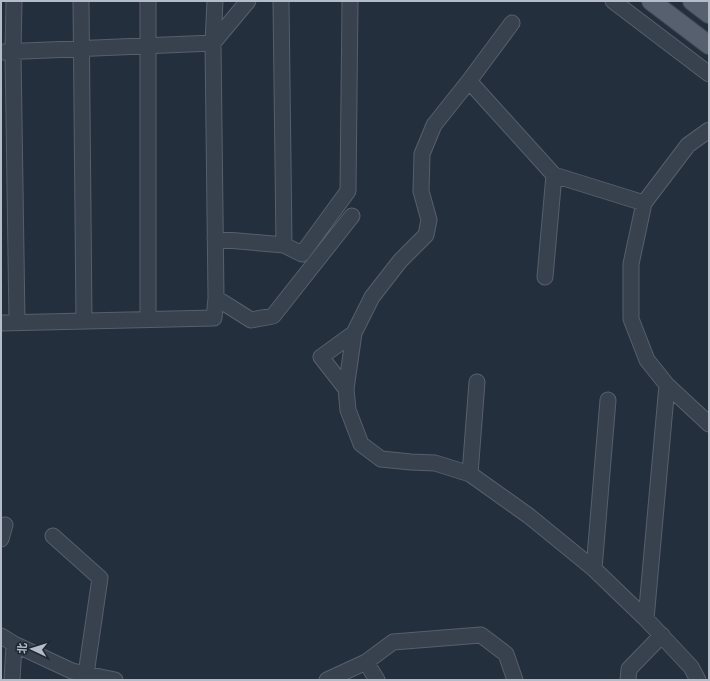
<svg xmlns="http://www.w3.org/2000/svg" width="710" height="681" viewBox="0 0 710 681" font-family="Arial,'Noto Sans SC',sans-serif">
	<rect width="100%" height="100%" fill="#242f3e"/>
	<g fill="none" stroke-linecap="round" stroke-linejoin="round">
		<g stroke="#565f6c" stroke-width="17">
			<path id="minor" d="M 14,1 L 13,52 L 17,322
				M 81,1 L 84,321
				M 148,1 L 148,319
				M 215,1 L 213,43 L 216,298 L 251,320 L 273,316 L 352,216
				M 281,1 L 284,245
				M 613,1 L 709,74
				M 1,52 L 213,43 L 248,1
				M 469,81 L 554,175 L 644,203
				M 709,130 L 688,145 L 644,203 L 631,264 L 631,319 L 647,360 L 667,385 L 709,424
				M 215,239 L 284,245 L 302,254 L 348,191 L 350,1
				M 545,277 L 554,175
				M 1,323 L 214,318 L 216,298
				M 354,333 L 346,389 L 348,410 L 361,444 L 381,459 L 411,462 L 435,463 L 470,474 L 529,516 L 594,569 L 646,619 L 691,667 L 698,680
				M 346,389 L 321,357 L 354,333 L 372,297 L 400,261 L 426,235 L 429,220 L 421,191 L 422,154 L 434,125 L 469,81 L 512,23
				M 470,474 L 477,382
				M 53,536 L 100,578 L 86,674
				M 1,539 L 5,525
				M 594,569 L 608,400
				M 646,619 L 667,385
				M 1,636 L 14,644 L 72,671 L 115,680
				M 366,662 L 377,680
				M 12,680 L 14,644
				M 327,680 L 366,662 L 393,642 L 481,635 L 506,654 L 515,680
				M 628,680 L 629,669 L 662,635"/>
		</g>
		<g stroke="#414a57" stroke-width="20">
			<path id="major" d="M 651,1 L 709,45
				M 692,1 L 709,14"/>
		</g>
		<use href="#minor" stroke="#38414e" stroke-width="15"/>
		<use href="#major" stroke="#56606e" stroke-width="18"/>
	</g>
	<rect width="710" height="681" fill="none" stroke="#b4bcc9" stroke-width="4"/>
	<g transform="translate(32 649) rotate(274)" stroke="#1d2633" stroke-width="3" paint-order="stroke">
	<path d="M0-3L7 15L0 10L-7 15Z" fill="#b4bcc9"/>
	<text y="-6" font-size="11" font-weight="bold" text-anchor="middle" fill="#b4bcc9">北</text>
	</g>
</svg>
